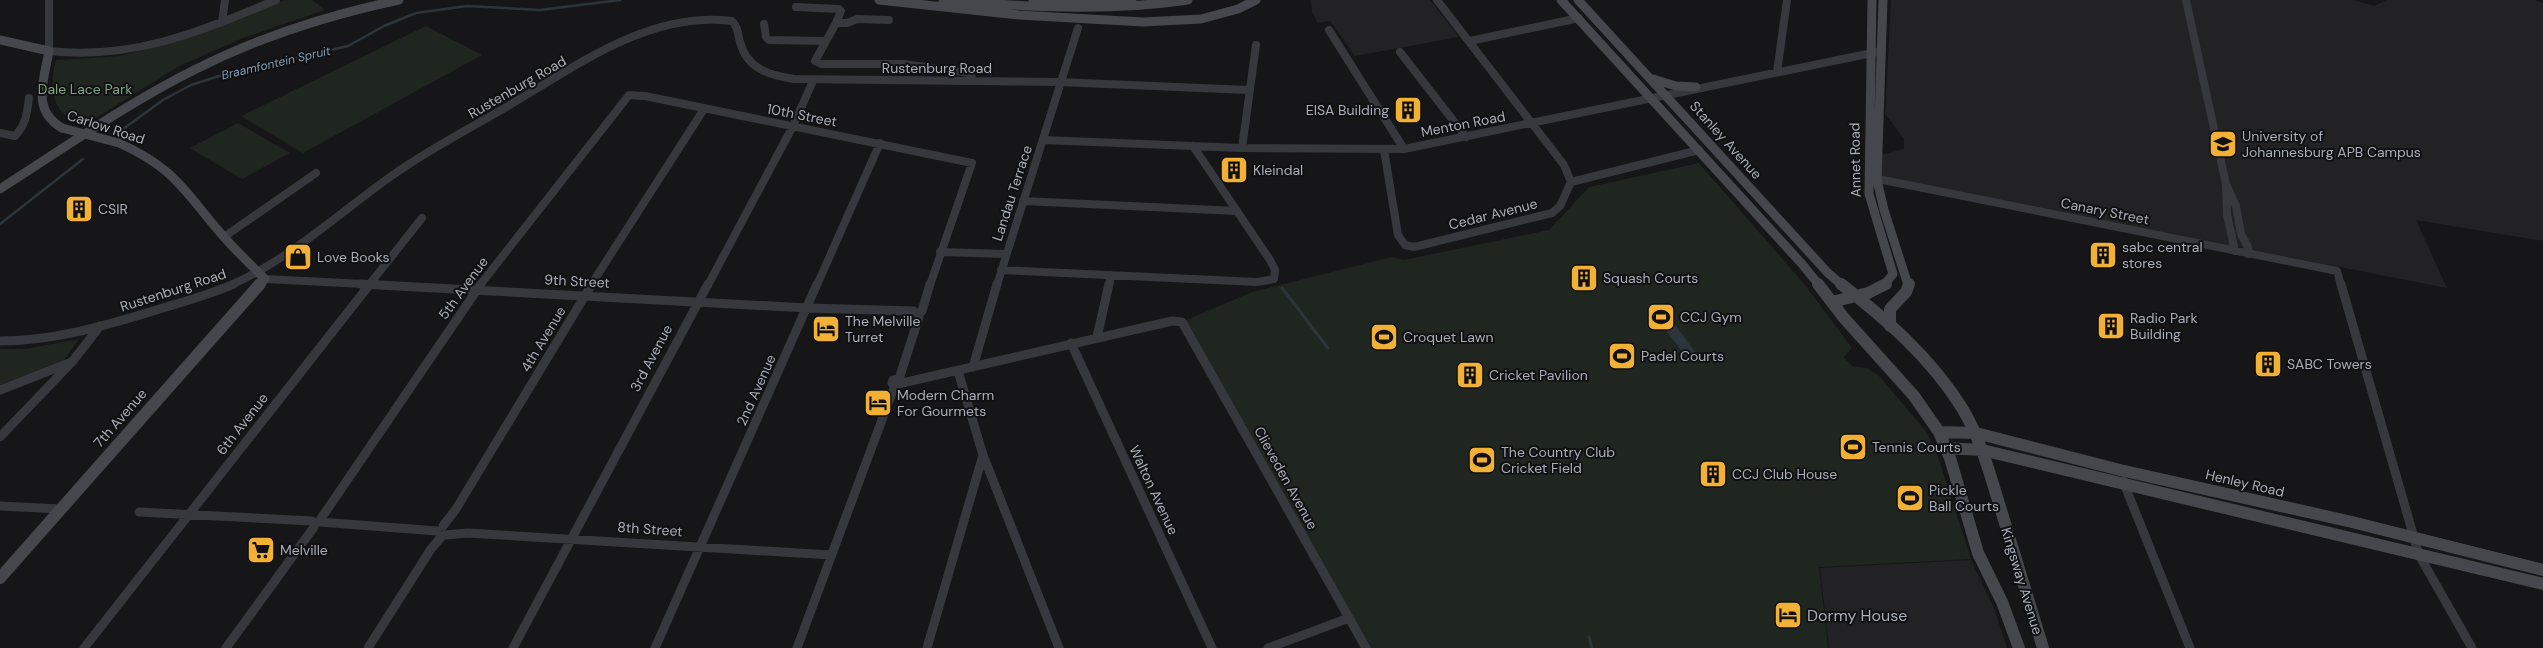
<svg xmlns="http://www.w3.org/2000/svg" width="2543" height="648" viewBox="0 0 2543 648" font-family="'DM Sans',sans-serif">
	<rect width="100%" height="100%" fill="#161618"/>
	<path fill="#222225" d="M 1311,0 L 1430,0 L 1459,37 L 1355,56 L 1330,21 L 1318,23 L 1312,12 Z
		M 1891,0 L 2354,0 L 2374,6 L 2387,0 L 2535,0 L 2543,3 L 2543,241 L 2416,220 L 2447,288 L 1880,177 L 1881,155 L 1904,149 L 1904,139 L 1885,114 Z
		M 1971,560 L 1994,608 L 2007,648 L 1829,648 L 1820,568 Z"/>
	<path fill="#1e261f" d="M 285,0 L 312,0 L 325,10 L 243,38 L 179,66 L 83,126 C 52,114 48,89 56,60 L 121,56 L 214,29 Z
		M 426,26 L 482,55 L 303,153 L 241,116 Z
		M 238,123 L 290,153 L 242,179 L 190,148 Z
		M 1699,163 L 1805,285 L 1852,348 L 1844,357 L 1852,366 L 1867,368 L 1879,376 L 1925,430 L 1936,451 L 1971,559 L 1819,567 L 1828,648 L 1365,648 L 1182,322 L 1252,292 L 1392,257 L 1404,260 L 1549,230 L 1589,187 Z
		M 79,339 L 64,360 L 0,385 L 0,349 L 25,349 Z"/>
	<path fill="#2c353c" d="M 1676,326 L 1698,356 L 1687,358 L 1665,329 Z"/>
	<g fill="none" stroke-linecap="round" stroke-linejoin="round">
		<path stroke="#2c353c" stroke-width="2.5" d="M 119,132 L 163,100 L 191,85 L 219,76 L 348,46 L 384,26 L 416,13 L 467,6 L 540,10 L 620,0
			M 0,224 L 83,159"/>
		<path stroke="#2c353c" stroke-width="3" d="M 1282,288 L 1328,348
			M 1589,637 L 1592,648"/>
		<path stroke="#37383d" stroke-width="8" d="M 49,0 L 49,51 C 134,60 199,32 276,0
			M 1437,0 L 1564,165 L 1571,182
			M 2186,0 L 2226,184 L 2236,206 L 2241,234 L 2248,247 L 2248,254
			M 796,7 L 839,9 L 841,11 L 836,23
			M 889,20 L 857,19 L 847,23 L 836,23 L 815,61 L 822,64 L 903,64 L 971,73 L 972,80
			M 222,22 L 225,0
			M 764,24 L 766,37 L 769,40 L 826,41
			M 1329,30 L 1404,149
			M 1470,41 L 1579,18
			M 1400,52 L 1466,137
			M 1777,72 L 1787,0
			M 0,133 L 15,136 C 26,125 27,113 29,98
			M 1043,140 L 1242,148 L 1404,149 L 1877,52
			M 1242,148 L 1256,45
			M 1384,150 L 1398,235 L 1405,245 L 1414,247 L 1552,213 L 1560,206 L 1571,182
			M 1873,178 L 2337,271 L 2341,285
			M 1571,182 L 1699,150
			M 2226,184 L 2227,215 L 2235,251
			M 1023,201 L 1237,211
			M 224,237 L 316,173
			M 940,252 L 1006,254
			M 1001,270 L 1257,282 L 1274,279 L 1275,270 L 1270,260 L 1193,146
			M 265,279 L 384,285
			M 231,285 C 290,259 338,214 390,177 C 426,151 465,131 503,109 C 572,69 648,10 732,21 C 738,27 738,34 740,42 C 747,69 769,75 794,79 L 1059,82 L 1249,90
			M 369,285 L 422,218
			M 480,285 L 629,95 L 645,96 L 972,163 L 930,285
			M 591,285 L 704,109
			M 708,285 L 793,126 L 813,81
			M 817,285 L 880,143
			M 997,285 L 1078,28
			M 1109,285 L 1111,275"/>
		<path stroke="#37383d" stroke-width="9" d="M 360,284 L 808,308 L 914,311
			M 2341,284 L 2419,555 L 2472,648
			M 922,311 L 930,284
			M 1097,337 L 1109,284
			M 0,341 C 52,341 100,327 150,312 C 178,303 207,296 234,284
			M 1071,343 L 1212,648
			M 973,367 L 997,284
			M 958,371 L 983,455 L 1059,648
			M 899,379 L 919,317
			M 899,379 L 900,382 L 895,385 L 892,383 L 893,380 Z
			M 898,384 L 1172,321 L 1182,322 L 1366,648
			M 0,390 L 69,363
			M 0,437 L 72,362 L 100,326
			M 2123,481 L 2190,648
			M 0,506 L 61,509
			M 139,512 L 312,521
			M 320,520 L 481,284
			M 320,522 L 437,531
			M 443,526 L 456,509 L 592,284
			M 445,535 L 468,533 L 831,555
			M 84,648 L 370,284
			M 226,648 L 314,527
			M 368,648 L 431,549 L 442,536
			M 513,648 L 708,284
			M 655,648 L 817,284
			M 797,648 L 895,385
			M 927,648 L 983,455
			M 1268,648 L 1349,618"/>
		<path stroke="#45474d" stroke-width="9" d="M 879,0 L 1019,15 L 1143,22 L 1201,19 L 1238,9 L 1256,0
			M 943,0 C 1025,7 1106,12 1188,0
			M 1033,0 L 1079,2 L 1132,0
			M 1561,0 L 1802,264 L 1819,285
			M 1578,0 L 1828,273 L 1842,285
			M 1872,0 L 1869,194 L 1893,274 L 1884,285
			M 1883,0 L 1877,180 L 1884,210 L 1908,285
			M 0,40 L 49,51 C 44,80 31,110 62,128
			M 1653,79 L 1676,86 L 1696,87
			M 119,143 C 177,169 185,193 224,237 C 237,252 251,265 265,279 L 259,285
			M 0,189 C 64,148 126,104 194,70 C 259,37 328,15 399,0"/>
		<path stroke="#45474d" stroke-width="12" d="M 1818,284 L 1844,318 L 1914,396 L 1939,432 L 1950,458 L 1978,553 L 2002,602 L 2019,648
			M 1841,284 C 1887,320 1931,358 1962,408 C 1981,439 1990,475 2001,510 C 2015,556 2029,602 2043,648
			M 1832,302 L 1868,293 L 1886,284
			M 1890,326 L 1890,309 L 1906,292 L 1909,284
			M 1939,432 L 1976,433 L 2120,470 L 2352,522 L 2543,570
			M 1946,448 L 1982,450 L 2543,584
			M 0,578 L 260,284"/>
		<path stroke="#45474d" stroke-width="9" d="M 62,128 L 119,143"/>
	</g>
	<defs>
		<g id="building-square" transform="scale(1.4375)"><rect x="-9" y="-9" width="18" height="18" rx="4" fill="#f2b134" stroke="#111113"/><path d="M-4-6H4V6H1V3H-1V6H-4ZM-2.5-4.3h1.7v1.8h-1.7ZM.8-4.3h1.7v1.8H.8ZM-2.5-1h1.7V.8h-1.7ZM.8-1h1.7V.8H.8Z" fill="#111"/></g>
		<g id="university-square" transform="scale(1.4375)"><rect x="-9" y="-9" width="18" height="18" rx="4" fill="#f2b134" stroke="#111113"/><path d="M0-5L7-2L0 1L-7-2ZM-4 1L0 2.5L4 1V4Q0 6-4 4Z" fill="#111"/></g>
		<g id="shop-square" transform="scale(1.4375)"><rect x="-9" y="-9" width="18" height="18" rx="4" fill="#f2b134" stroke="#111113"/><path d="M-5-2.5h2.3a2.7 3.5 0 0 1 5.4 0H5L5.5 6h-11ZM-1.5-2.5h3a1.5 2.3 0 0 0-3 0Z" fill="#111"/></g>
		<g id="stadium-square" transform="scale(1.4375)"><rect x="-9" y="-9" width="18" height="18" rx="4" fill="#f2b134" stroke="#111113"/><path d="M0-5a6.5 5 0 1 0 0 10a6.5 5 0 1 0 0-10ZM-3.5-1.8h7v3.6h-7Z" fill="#111"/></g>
		<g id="hotel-square" transform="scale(1.4375)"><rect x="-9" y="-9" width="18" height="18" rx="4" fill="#f2b134" stroke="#111113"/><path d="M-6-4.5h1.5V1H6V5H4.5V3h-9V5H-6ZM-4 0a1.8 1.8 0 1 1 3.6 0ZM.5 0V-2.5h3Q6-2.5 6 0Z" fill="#111"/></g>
		<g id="supermarket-square" transform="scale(1.4375)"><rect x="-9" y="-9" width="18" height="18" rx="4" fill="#f2b134" stroke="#111113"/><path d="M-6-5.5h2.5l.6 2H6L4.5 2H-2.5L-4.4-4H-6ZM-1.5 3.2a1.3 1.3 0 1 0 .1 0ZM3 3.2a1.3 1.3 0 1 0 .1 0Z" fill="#111"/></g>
	</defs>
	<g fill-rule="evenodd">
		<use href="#building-square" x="1408" y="110"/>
		<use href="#university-square" x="2223" y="144"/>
		<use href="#building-square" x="1234" y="170"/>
		<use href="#building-square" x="79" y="209"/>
		<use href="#building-square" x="2103" y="255"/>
		<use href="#shop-square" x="298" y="257"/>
		<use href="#building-square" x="1584" y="278"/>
		<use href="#stadium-square" x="1661" y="317"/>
		<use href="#building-square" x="2111" y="326"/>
		<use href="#hotel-square" x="826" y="329"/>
		<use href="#stadium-square" x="1384" y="337"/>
		<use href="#stadium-square" x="1622" y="356"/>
		<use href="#building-square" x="2268" y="364"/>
		<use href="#building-square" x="1470" y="375"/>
		<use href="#hotel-square" x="878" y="403"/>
		<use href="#stadium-square" x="1853" y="447"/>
		<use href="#stadium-square" x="1482" y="460"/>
		<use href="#building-square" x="1713" y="474"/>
		<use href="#stadium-square" x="1910" y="498"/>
		<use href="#supermarket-square" x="261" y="550"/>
		<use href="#hotel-square" x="1788" y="615"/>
	</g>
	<g text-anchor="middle" stroke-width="4" stroke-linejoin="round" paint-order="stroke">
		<g font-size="12" font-style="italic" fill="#7f9bb3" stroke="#111113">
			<text transform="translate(276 63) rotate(-13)" y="4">Braamfontein Spruit</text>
		</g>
		<g font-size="14" fill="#a8adb8" stroke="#111113">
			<text x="937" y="73">Rustenburg Road</text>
			<text transform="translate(517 87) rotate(-30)" y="5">Rustenburg Road</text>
			<text transform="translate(802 115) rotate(11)" y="5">10th Street</text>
			<text transform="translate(1463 124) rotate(-11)" y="5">Menton Road</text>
			<text transform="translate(106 127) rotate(18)" y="5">Carlow Road</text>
			<text transform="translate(1726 140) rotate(48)" y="5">Stanley Avenue</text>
			<text transform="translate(1855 160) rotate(-91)" y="5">Annet Road</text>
			<text transform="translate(1012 193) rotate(-72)" y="5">Landau Terrace</text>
			<text transform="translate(2105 211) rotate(11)" y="5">Canary Street</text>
			<text transform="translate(1493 214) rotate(-14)" y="5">Cedar Avenue</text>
			<text transform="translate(577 281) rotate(3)" y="5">9th Street</text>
			<text transform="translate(463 288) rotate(-54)" y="5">5th Avenue</text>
			<text transform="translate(173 290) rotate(-18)" y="5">Rustenburg Road</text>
			<text transform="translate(543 339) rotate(-59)" y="5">4th Avenue</text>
			<text transform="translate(651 358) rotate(-62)" y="5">3rd Avenue</text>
			<text transform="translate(756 390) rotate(-66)" y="5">2nd Avenue</text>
			<text transform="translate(120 418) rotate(-49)" y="5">7th Avenue</text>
			<text transform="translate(242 424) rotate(-52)" y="5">6th Avenue</text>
			<text transform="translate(1286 478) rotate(61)" y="5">Clieveden Avenue</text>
			<text transform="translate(2245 483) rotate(13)" y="5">Henley Road</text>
			<text transform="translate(1154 490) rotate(65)" y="5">Walton Avenue</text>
			<text transform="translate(650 529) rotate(4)" y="5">8th Street</text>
			<text transform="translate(2022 581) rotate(73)" y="5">Kingsway Avenue</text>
		</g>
		<g font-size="14" fill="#7fa381" stroke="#111113">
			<text x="85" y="94">Dale Lace Park</text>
		</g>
		<g font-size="14" fill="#a8adb8" stroke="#111113" text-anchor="start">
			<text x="1389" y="115" text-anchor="end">EISA Building</text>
			<text x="2242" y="141">University of<tspan x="2242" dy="16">Johannesburg APB Campus</tspan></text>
			<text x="1253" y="175">Kleindal</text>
			<text x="98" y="214">CSIR</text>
			<text x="2122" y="252">sabc central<tspan x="2122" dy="16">stores</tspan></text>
			<text x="317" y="262">Love Books</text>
			<text x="1603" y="283">Squash Courts</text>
			<text x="1680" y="322">CCJ Gym</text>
			<text x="2130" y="323">Radio Park<tspan x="2130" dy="16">Building</tspan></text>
			<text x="845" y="326">The Melville<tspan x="845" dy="16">Turret</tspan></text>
			<text x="1403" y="342">Croquet Lawn</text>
			<text x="1641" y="361">Padel Courts</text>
			<text x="2287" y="369">SABC Towers</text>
			<text x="1489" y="380">Cricket Pavilion</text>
			<text x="897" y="400">Modern Charm<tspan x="897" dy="16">For Gourmets</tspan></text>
			<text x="1872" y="452">Tennis Courts</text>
			<text x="1501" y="457">The Country Club<tspan x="1501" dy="16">Cricket Field</tspan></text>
			<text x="1732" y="479">CCJ Club House</text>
			<text x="1929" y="495">Pickle<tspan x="1929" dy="16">Ball Courts</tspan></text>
			<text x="280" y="555">Melville</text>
		</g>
		<g font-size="16" fill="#a8adb8" stroke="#111113" text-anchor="start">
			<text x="1807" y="621">Dormy House</text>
		</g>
	</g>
</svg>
